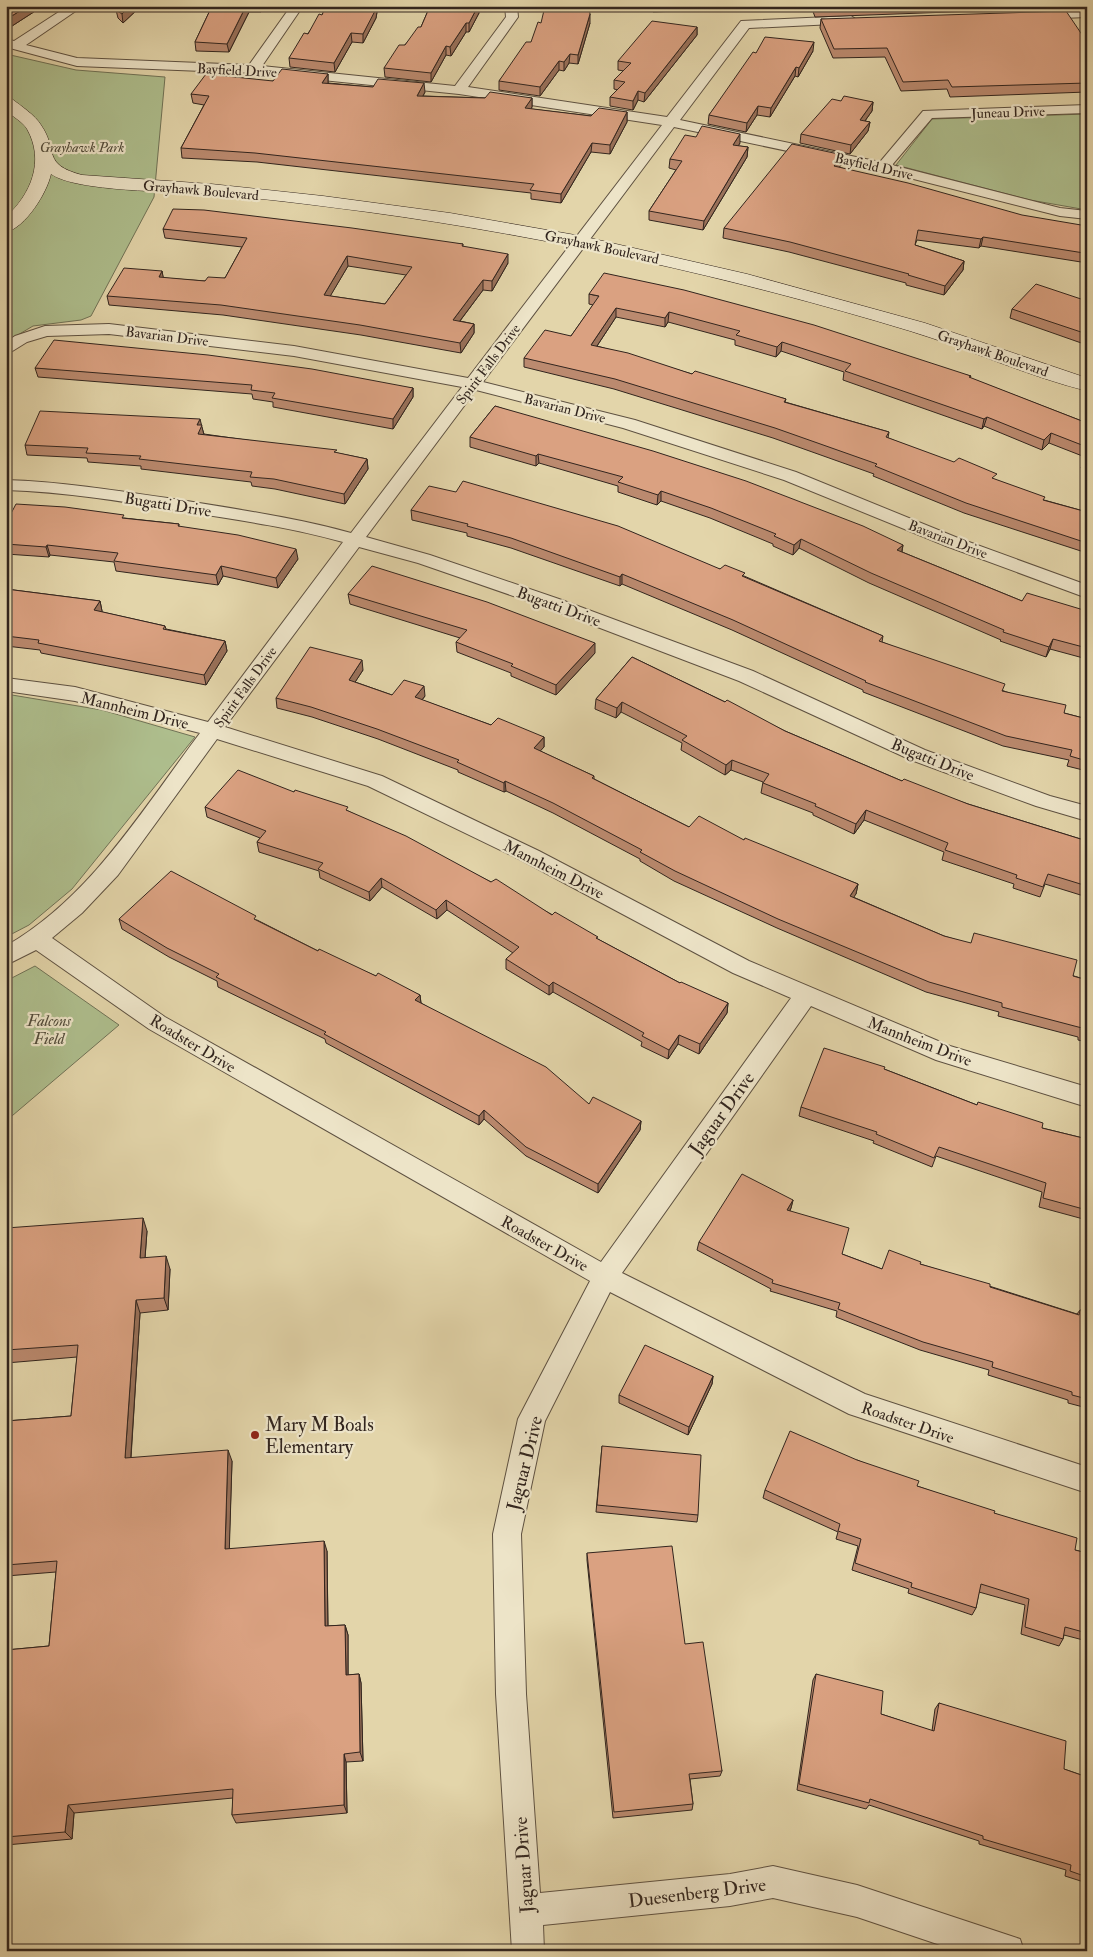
<svg xmlns="http://www.w3.org/2000/svg" width="1093" height="1957" viewBox="0 0 1093 1957" font-family="'IM FELL Double Pica',serif">
	<rect width="100%" height="100%" fill="#e3d5aa"/>
	<filter id="stains"><feTurbulence type="fractalNoise" baseFrequency=".004" numOctaves="4"/><feColorMatrix values="0 0 0 0 .2 0 0 0 0 .09 0 0 0 0 .02 0 0 0 .5 -.17"/></filter>
	<radialGradient id="worn" r=".72"><stop offset=".6" stop-color="#630" stop-opacity="0"/><stop offset="1" stop-color="#630" stop-opacity=".3"/></radialGradient>
	<path fill="#aebe8d" stroke="#707256" d="M 6,54 L 76,70 L 165,77 L 154,197 L 91,316 L 81,320 L 33,326 L 6,342 Z
		M 1087,114 L 1087,210 L 1030,200 L 896,165 L 932,119 Z
		M 6,694 L 102,710 L 195,737 L 72,889 L 29,925 L 6,937 Z
		M 35,966 L 119,1025 L 6,1121 L 6,981 Z"/>
	<g fill="none" stroke-linecap="round" stroke-linejoin="round">
		<g stroke="#5e5141" stroke-width="2">
			<path id="street" d="M 68,6 L 83,6 L 26,45 L 77,58 L 249,65 L 291,6 L 303,6 L 262,66 L 455,86 L 506,17 L 505,6 L 517,6 L 518,17 L 468,87 L 667,117 L 741,21 L 851,16 L 857,20 L 855,23 L 749,28 L 680,120 L 880,162 L 923,111 L 1087,105 L 1087,113 L 932,118 L 892,165 L 1060,208 L 1087,211 L 1087,219 L 1060,216 L 882,171 L 674,127 L 483,382 L 635,420 L 796,472 L 958,538 L 1087,585 L 1087,598 L 946,546 L 784,480 L 623,428 L 476,390 L 366,537 L 430,555 L 559,599 L 753,671 L 925,750 L 1050,796 L 1087,806 L 1087,821 L 1036,806 L 911,760 L 739,681 L 545,607 L 418,563 L 359,547 L 225,727 L 382,776 L 539,851 L 749,961 L 950,1046 L 1087,1087 L 1087,1107 L 936,1060 L 811,1006 L 622,1273 L 865,1394 L 1087,1467 L 1087,1493 L 849,1414 L 610,1292 L 545,1421 L 521,1534 L 526,1694 L 540,1893 L 730,1874 L 773,1866 L 857,1885 L 1008,1935 L 1020,1939 L 1024,1951 L 958,1951 L 857,1917 L 773,1898 L 730,1906 L 543,1925 L 544,1951 L 512,1951 L 496,1694 L 493,1534 L 518,1419 L 590,1281 L 149,1029 L 36,950 L 6,965 L 6,946 C 90,898 143,809 200,733 L 75,701 L 6,691 L 6,678 L 75,687 L 208,722 L 343,542 C 293,528 239,520 187,512 C 127,502 67,492 6,490 L 6,480 C 67,482 127,492 187,501 C 241,510 297,518 351,533 L 462,387 L 294,356 L 109,334 L 47,336 L 27,342 L 6,355 L 6,342 L 15,336 L 45,326 L 109,324 L 294,346 L 468,378 L 662,125 L 459,94 L 253,73 L 77,66 L 6,47 L 6,39 L 14,41 ZM 217,739 L 368,786 L 523,861 L 733,973 L 791,998 L 601,1262 L 165,1017 L 52,938 L 82,913 L 118,875 Z
				M 1087,9 L 1087,17 L 1038,19 L 1032,15 L 1038,11 Z"/>
		</g>
		<g stroke="#32251e" stroke-width="1">
			<path id="secondary" d="M 6,97 L 12,99 C 21,106 35,115 41,125 C 59,151 41,164 82,175 L 211,184 L 323,196 L 450,213 L 581,236 L 747,274 L 925,323 L 1087,378 L 1087,391 C 1027,376 969,349 910,331 C 732,277 551,237 368,212 C 315,205 261,198 208,194 C 173,191 76,192 51,174 C 47,193 25,228 6,232 L 6,217 C 31,194 45,161 27,129 C 23,122 12,116 6,111 Z"/>
		</g>
		<use href="#street" fill="#ede4c8" fill-rule="evenodd"/>
		<use href="#secondary" fill="#ede4c8" fill-rule="evenodd"/>
	</g>
	<path fill="#bb8a6f" stroke="#32251e" fill-rule="evenodd" d="M 6,6 L 43,6 L 12,26 L 6,24 Z
		M 119,6 L 141,6 L 123,23 L 118,18 L 116,10 Z
		M 212,6 L 263,6 L 261,12 L 249,12 L 229,52 L 196,51 L 195,42 Z
		M 326,6 L 378,6 L 376,18 L 363,43 L 352,42 L 335,72 L 290,67 L 289,58 L 322,15 Z
		M 430,6 L 479,6 L 479,13 L 469,32 L 466,32 L 451,56 L 446,55 L 431,82 L 385,77 L 384,68 L 421,27 Z
		M 653,6 L 731,6 L 731,9 L 653,12 Z
		M 811,6 L 1057,6 L 1057,8 L 815,17 Z
		M 821,19 L 1087,42 L 1087,92 L 950,97 L 947,89 L 901,91 L 885,57 L 833,58 L 820,28 Z
		M 590,23 L 578,64 L 569,63 L 564,71 L 559,70 L 540,96 L 499,90 L 499,81 L 531,42 Z
		M 697,27 L 697,35 L 644,102 L 638,100 L 633,110 L 610,106 L 610,97 L 618,90 L 614,89 L 614,80 L 624,71 L 618,70 L 618,61 Z
		M 813,51 L 798,77 L 795,76 L 770,117 L 757,115 L 746,132 L 708,124 L 709,115 L 756,53 Z
		M 328,74 L 328,83 L 425,92 L 423,96 L 485,98 L 532,98 L 532,107 L 531,109 L 591,116 L 627,112 L 627,122 L 610,154 L 591,152 L 561,203 L 531,199 L 531,193 L 257,162 L 182,158 L 181,148 L 204,105 L 193,103 L 191,94 L 273,81 Z
		M 841,101 L 873,102 L 872,111 L 865,121 L 870,122 L 868,131 L 850,154 L 800,143 L 801,134 Z
		M 740,143 L 738,146 L 748,147 L 747,157 L 703,230 L 649,220 L 649,211 L 676,170 L 669,168 L 670,159 Z
		M 842,164 L 839,167 L 1084,253 L 1081,262 L 981,246 L 979,248 L 917,240 L 915,245 L 964,261 L 963,270 L 944,295 L 906,285 L 906,283 L 789,252 L 723,238 L 724,228 Z
		M 163,229 L 463,244 L 463,247 L 508,263 L 492,291 L 483,290 L 460,321 L 474,324 L 474,333 L 461,353 L 361,335 L 223,315 L 109,305 L 107,296 L 162,271 L 163,278 L 205,281 L 225,278 L 242,247 L 165,238 ZM 348,266 L 406,275 L 385,304 L 330,296 Z
		M 589,294 L 971,376 L 970,378 L 1087,423 L 1087,470 L 1081,468 L 1085,457 L 1049,443 L 1042,450 L 984,426 L 982,429 L 843,380 L 844,372 L 781,351 L 776,357 L 735,345 L 735,340 L 668,322 L 665,327 L 616,317 L 597,346 L 692,374 L 786,399 L 785,402 L 889,432 L 888,438 L 996,480 L 1044,500 L 1087,512 L 1087,553 L 964,513 L 873,476 L 874,474 L 773,438 L 614,389 L 524,367 L 524,358 L 571,336 L 593,305 L 589,304 Z
		M 1087,301 L 1087,345 L 1010,318 L 1012,309 Z
		M 35,368 L 413,388 L 413,397 L 393,429 L 273,407 L 273,402 L 253,399 L 252,394 L 38,377 Z
		M 495,406 L 903,545 L 902,552 L 1022,601 L 1087,611 L 1087,659 L 1050,649 L 1046,657 L 1000,641 L 1001,640 L 869,583 L 799,548 L 793,555 L 773,546 L 773,544 L 710,518 L 661,501 L 657,505 L 618,492 L 618,486 L 539,463 L 536,466 L 470,447 L 470,437 Z
		M 201,425 L 204,434 L 337,453 L 367,459 L 368,469 L 345,504 L 275,489 L 252,486 L 251,482 L 141,469 L 141,466 L 88,462 L 87,458 L 27,455 L 25,445 Z
		M 411,510 L 720,569 L 744,576 L 883,636 L 882,642 L 1004,691 L 1064,713 L 1087,719 L 1087,771 L 1067,766 L 1069,760 L 1003,746 L 863,692 L 863,690 L 732,630 L 622,584 L 620,586 L 511,548 L 467,536 L 467,533 L 412,520 Z
		M 124,518 L 179,524 L 179,527 L 298,559 L 278,588 L 223,576 L 218,585 L 116,571 L 114,562 L 50,555 L 49,557 L 6,554 L 6,523 Z
		M 6,589 L 100,601 L 102,611 L 102,612 L 165,626 L 166,629 L 225,641 L 227,651 L 206,685 L 41,653 L 40,650 L 6,646 Z
		M 348,594 L 595,653 L 556,695 L 511,676 L 511,673 L 457,652 L 456,642 L 460,638 L 350,604 Z
		M 632,657 L 785,731 L 902,781 L 968,804 L 1087,841 L 1087,897 L 1045,884 L 1040,897 L 1013,888 L 1014,884 L 942,860 L 944,852 L 864,820 L 854,834 L 813,815 L 813,813 L 761,793 L 763,782 L 731,770 L 725,775 L 681,750 L 682,743 L 621,712 L 616,718 L 595,709 L 596,699 Z
		M 363,670 L 355,682 L 392,695 L 425,696 L 422,700 L 491,725 L 544,737 L 544,747 L 540,751 L 594,776 L 594,779 L 689,827 L 744,840 L 858,884 L 856,894 L 853,897 L 944,936 L 1087,980 L 1087,1042 L 1078,1040 L 1078,1037 L 998,1016 L 999,1012 L 926,992 L 777,928 L 674,881 L 640,861 L 640,859 L 553,813 L 506,791 L 504,792 L 458,772 L 458,770 L 378,739 L 312,717 L 277,708 L 276,698 Z
		M 294,792 L 348,811 L 491,882 L 680,983 L 728,1003 L 727,1013 L 699,1054 L 678,1044 L 668,1059 L 641,1046 L 642,1042 L 553,992 L 549,995 L 506,969 L 506,959 L 513,953 L 447,910 L 437,919 L 382,887 L 370,901 L 320,878 L 319,871 L 259,852 L 257,842 L 260,838 L 207,817 L 205,807 Z
		M 119,919 L 257,920 L 318,951 L 420,995 L 421,1003 L 589,1104 L 641,1121 L 640,1130 L 598,1193 L 526,1156 L 484,1119 L 479,1125 L 326,1043 L 325,1039 L 218,987 L 217,981 L 169,957 L 122,929 Z
		M 884,1069 L 977,1105 L 1042,1128 L 1087,1139 L 1087,1220 L 1039,1207 L 1042,1192 L 936,1156 L 932,1167 L 873,1143 L 874,1141 L 799,1116 L 801,1107 Z
		M 793,1200 L 791,1208 L 790,1211 L 842,1254 L 882,1269 L 920,1264 L 1077,1314 L 1080,1310 L 1087,1311 L 1087,1408 L 1068,1403 L 1068,1400 L 988,1375 L 989,1370 L 920,1350 L 836,1317 L 837,1311 L 770,1291 L 771,1289 L 697,1250 L 699,1242 Z
		M 6,1228 L 147,1231 L 145,1258 L 170,1269 L 168,1310 L 140,1313 L 131,1458 L 232,1461 L 229,1549 L 327,1551 L 328,1626 L 345,1625 L 348,1635 L 348,1675 L 359,1674 L 361,1683 L 363,1761 L 346,1762 L 347,1813 L 236,1823 L 232,1815 L 233,1798 L 74,1813 L 72,1839 L 6,1845 L 6,1650 L 49,1646 L 56,1572 L 6,1576 L 6,1421 L 71,1416 L 77,1357 L 6,1363 Z
		M 713,1376 L 712,1384 L 688,1435 L 619,1403 L 619,1395 Z
		M 602,1446 L 698,1515 L 697,1522 L 596,1512 Z
		M 857,1460 L 917,1486 L 994,1513 L 1075,1550 L 1087,1553 L 1087,1641 L 1064,1635 L 1063,1639 L 1059,1646 L 1021,1634 L 1025,1605 L 979,1592 L 976,1608 L 972,1615 L 908,1593 L 909,1589 L 852,1570 L 858,1546 L 836,1539 L 838,1532 L 763,1498 L 765,1490 Z
		M 587,1553 L 685,1644 L 722,1771 L 720,1776 L 690,1779 L 693,1804 L 692,1810 L 613,1818 L 587,1560 Z
		M 816,1674 L 881,1714 L 932,1731 L 935,1709 L 939,1703 L 1064,1769 L 1087,1777 L 1087,1883 L 1065,1876 L 1066,1870 L 979,1844 L 979,1841 L 869,1805 L 866,1809 L 797,1790 L 813,1680 Z"/>
	<path fill="#99715a" stroke="#32251e" d="M 28,6 L 43,6 L 12,26 L 10,17 Z
		M 130,6 L 141,6 L 123,23 L 122,14 Z
		M 246,6 L 248,6 L 249,12 L 229,52 L 227,44 Z
		M 260,6 L 263,6 L 261,12 Z
		M 376,6 L 378,6 L 376,18 L 363,43 L 363,34 Z
		M 478,6 L 479,6 L 479,13 L 469,32 L 469,23 Z
		M 590,14 L 590,23 L 578,64 L 578,55 Z
		M 466,23 L 466,32 L 451,56 L 450,47 Z
		M 697,27 L 697,35 L 644,102 L 645,93 Z
		M 351,33 L 352,42 L 335,72 L 334,63 Z
		M 814,42 L 813,51 L 798,77 L 799,68 Z
		M 446,46 L 446,55 L 431,82 L 431,73 Z
		M 570,54 L 569,63 L 564,71 L 564,62 Z
		M 559,61 L 559,70 L 540,96 L 540,87 Z
		M 796,67 L 795,76 L 770,117 L 771,108 Z
		M 328,74 L 328,83 L 323,92 L 322,83 Z
		M 424,83 L 425,92 L 418,105 L 417,96 Z
		M 638,91 L 638,100 L 633,110 L 633,101 Z
		M 532,98 L 532,107 L 525,117 L 525,108 Z
		M 873,102 L 872,111 L 859,129 L 860,120 Z
		M 758,106 L 757,115 L 746,132 L 747,123 Z
		M 627,112 L 627,122 L 610,154 L 610,145 Z
		M 870,122 L 868,131 L 850,154 L 851,145 Z
		M 740,134 L 740,143 L 733,154 L 733,145 Z
		M 592,143 L 591,152 L 561,203 L 561,194 Z
		M 748,147 L 747,157 L 703,230 L 704,221 Z
		M 843,155 L 842,164 L 833,175 L 834,166 Z
		M 983,237 L 981,246 L 979,248 L 981,239 Z
		M 508,254 L 508,263 L 492,291 L 492,281 Z
		M 347,256 L 348,266 L 325,305 L 324,295 Z
		M 964,261 L 963,270 L 944,295 L 945,286 Z
		M 162,271 L 164,281 L 159,277 Z
		M 483,280 L 483,290 L 453,330 L 453,320 Z
		M 616,308 L 616,317 L 591,355 L 591,345 Z
		M 669,312 L 668,322 L 665,327 L 665,318 Z
		M 474,324 L 474,333 L 461,353 L 460,343 Z
		M 782,342 L 781,351 L 776,357 L 777,347 Z
		M 413,388 L 413,397 L 393,429 L 393,419 Z
		M 987,417 L 984,426 L 982,429 L 984,419 Z
		M 200,419 L 204,435 L 200,444 L 197,425 Z
		M 1051,433 L 1049,443 L 1042,450 L 1044,440 Z
		M 538,454 L 539,463 L 536,466 L 536,456 Z
		M 367,459 L 368,469 L 345,504 L 344,494 Z
		M 661,491 L 661,501 L 657,505 L 658,495 Z
		M 801,539 L 799,548 L 793,555 L 794,545 Z
		M 47,545 L 50,555 L 49,557 L 46,547 Z
		M 903,545 L 901,555 L 897,550 Z
		M 296,549 L 298,559 L 278,588 L 276,578 Z
		M 221,566 L 223,576 L 218,585 L 216,575 Z
		M 622,574 L 622,584 L 620,586 L 620,577 Z
		M 100,601 L 102,611 L 97,620 L 94,610 Z
		M 1053,639 L 1050,649 L 1046,657 L 1049,647 Z
		M 225,641 L 227,651 L 206,685 L 204,675 Z
		M 595,643 L 595,653 L 556,695 L 556,685 Z
		M 362,660 L 363,670 L 350,690 L 349,680 Z
		M 424,686 L 425,696 L 416,707 L 415,697 Z
		M 622,702 L 621,712 L 616,718 L 617,708 Z
		M 544,737 L 544,747 L 534,758 L 534,748 Z
		M 732,760 L 731,770 L 725,775 L 726,765 Z
		M 505,781 L 506,791 L 504,792 L 504,783 Z
		M 866,810 L 864,820 L 854,834 L 856,824 Z
		M 381,878 L 382,887 L 370,901 L 369,892 Z
		M 858,884 L 856,894 L 848,906 L 850,896 Z
		M 446,900 L 447,910 L 437,919 L 436,910 Z
		M 553,982 L 553,992 L 549,995 L 549,986 Z
		M 420,995 L 421,1004 L 415,1000 Z
		M 728,1003 L 727,1013 L 699,1054 L 700,1044 Z
		M 679,1035 L 678,1044 L 668,1059 L 669,1050 Z
		M 484,1110 L 484,1119 L 479,1125 L 479,1116 Z
		M 641,1121 L 640,1130 L 598,1193 L 598,1184 Z
		M 793,1200 L 791,1208 L 785,1219 L 787,1210 Z
		M 143,1218 L 147,1231 L 144,1271 L 140,1258 Z
		M 166,1256 L 170,1269 L 168,1310 L 164,1298 Z
		M 136,1300 L 140,1313 L 130,1469 L 125,1458 Z
		M 713,1376 L 712,1384 L 688,1435 L 689,1427 Z
		M 228,1450 L 232,1461 L 229,1560 L 225,1549 Z
		M 324,1541 L 327,1551 L 328,1636 L 325,1626 Z
		M 345,1625 L 348,1635 L 348,1684 L 346,1675 Z
		M 359,1674 L 361,1683 L 363,1761 L 360,1752 Z
		M 344,1754 L 346,1762 L 347,1813 L 344,1805 Z
		M 68,1805 L 74,1813 L 72,1839 L 65,1832 Z"/>
	<path fill="#daa181" stroke="#32251e" fill-rule="evenodd" d="M 6,6 L 28,6 L 10,17 L 6,16 Z
		M 119,6 L 130,6 L 122,14 L 116,10 Z
		M 212,6 L 246,6 L 227,44 L 195,42 Z
		M 326,6 L 376,6 L 376,9 L 363,34 L 351,33 L 334,63 L 289,58 L 304,33 L 308,34 L 319,14 L 322,15 Z
		M 430,6 L 478,6 L 469,23 L 466,23 L 450,47 L 446,46 L 431,73 L 384,68 L 399,45 L 405,45 L 418,27 L 421,27 Z
		M 545,6 L 589,6 L 590,14 L 578,55 L 570,54 L 564,62 L 559,61 L 540,87 L 499,81 L 526,42 L 531,42 L 538,22 L 541,23 Z
		M 816,6 L 861,6 L 816,8 Z
		M 1066,11 L 1087,42 L 1087,83 L 952,87 L 948,80 L 903,82 L 887,48 L 834,49 L 821,19 Z
		M 652,21 L 697,27 L 645,93 L 638,91 L 633,101 L 610,97 L 625,82 L 614,80 L 631,63 L 618,61 Z
		M 765,37 L 814,42 L 799,68 L 796,67 L 771,108 L 758,106 L 747,123 L 709,115 L 753,52 L 756,53 Z
		M 282,69 L 328,74 L 322,83 L 373,87 L 378,79 L 424,83 L 417,96 L 485,98 L 490,92 L 532,98 L 525,108 L 591,116 L 599,108 L 627,112 L 610,145 L 592,143 L 561,194 L 530,190 L 534,184 L 255,153 L 181,148 L 209,96 L 191,94 L 206,74 L 273,81 Z
		M 844,96 L 873,102 L 860,120 L 870,122 L 851,145 L 801,134 L 832,99 L 841,101 Z
		M 702,126 L 740,134 L 733,145 L 748,147 L 704,221 L 649,211 L 682,161 L 670,159 L 685,135 L 696,137 Z
		M 792,144 L 843,155 L 834,166 L 908,183 L 1022,215 L 1087,226 L 1087,236 L 1084,253 L 983,237 L 981,239 L 918,230 L 915,245 L 964,261 L 945,286 L 908,275 L 909,274 L 790,242 L 724,228 Z
		M 173,209 L 204,210 L 352,228 L 463,244 L 462,246 L 508,254 L 492,281 L 483,280 L 453,320 L 474,324 L 460,343 L 360,325 L 221,305 L 107,296 L 124,268 L 162,271 L 159,277 L 205,281 L 208,277 L 225,278 L 247,238 L 163,229 ZM 347,256 L 412,267 L 385,304 L 324,295 Z
		M 604,273 L 684,290 L 814,325 L 971,376 L 969,377 L 1087,423 L 1087,447 L 1051,433 L 1044,440 L 987,417 L 984,419 L 845,371 L 851,364 L 782,342 L 777,347 L 736,335 L 740,331 L 669,312 L 665,318 L 616,308 L 591,345 L 628,353 L 692,374 L 695,371 L 786,399 L 784,402 L 889,432 L 886,437 L 954,462 L 959,458 L 997,474 L 992,478 L 1045,497 L 1043,500 L 1087,512 L 1087,543 L 966,503 L 875,466 L 877,464 L 775,428 L 615,379 L 524,358 L 545,330 L 571,336 L 599,296 L 589,294 Z
		M 1036,284 L 1087,301 L 1087,334 L 1012,309 Z
		M 54,340 L 208,355 L 312,369 L 413,388 L 393,419 L 272,398 L 275,393 L 251,390 L 252,385 L 35,368 Z
		M 495,406 L 653,451 L 746,481 L 863,526 L 903,545 L 897,550 L 1022,601 L 1027,593 L 1087,611 L 1087,648 L 1053,639 L 1049,647 L 1003,632 L 1004,630 L 871,573 L 801,539 L 794,545 L 774,536 L 776,534 L 711,508 L 661,491 L 658,495 L 618,482 L 623,477 L 538,454 L 536,456 L 470,437 Z
		M 40,411 L 200,419 L 197,425 L 202,425 L 198,434 L 337,450 L 334,452 L 367,459 L 344,494 L 274,479 L 250,477 L 252,472 L 139,459 L 141,456 L 86,453 L 88,448 L 25,445 Z
		M 463,481 L 618,526 L 720,569 L 725,565 L 745,573 L 742,576 L 883,636 L 879,641 L 1005,684 L 1002,691 L 1066,705 L 1064,713 L 1087,719 L 1087,761 L 1070,756 L 1072,750 L 1006,736 L 865,682 L 866,681 L 733,620 L 622,574 L 620,577 L 511,538 L 467,526 L 468,524 L 411,510 L 429,486 L 456,492 Z
		M 16,504 L 65,507 L 124,515 L 122,518 L 179,524 L 178,526 L 238,535 L 296,549 L 276,578 L 221,566 L 216,575 L 114,561 L 118,553 L 47,545 L 46,547 L 6,544 L 6,523 Z
		M 372,566 L 487,602 L 595,643 L 556,685 L 511,666 L 513,664 L 456,642 L 467,630 L 348,594 Z
		M 6,589 L 100,601 L 94,610 L 165,626 L 163,629 L 225,641 L 204,675 L 38,643 L 39,640 L 6,636 Z
		M 310,647 L 362,660 L 349,680 L 392,695 L 404,680 L 424,686 L 415,697 L 491,725 L 498,718 L 544,737 L 534,748 L 594,776 L 592,778 L 673,819 L 689,827 L 699,816 L 744,840 L 745,838 L 858,884 L 850,896 L 944,936 L 971,943 L 974,933 L 1077,960 L 1073,976 L 1087,980 L 1087,1032 L 1081,1030 L 1082,1028 L 1002,1007 L 1002,1003 L 929,982 L 778,919 L 675,871 L 640,852 L 642,850 L 553,803 L 505,781 L 504,783 L 457,762 L 459,760 L 377,729 L 311,707 L 276,698 Z
		M 632,657 L 725,702 L 727,700 L 785,731 L 902,781 L 904,779 L 968,804 L 1087,841 L 1087,886 L 1048,874 L 1043,887 L 1016,878 L 1017,875 L 945,850 L 948,843 L 866,810 L 856,824 L 815,806 L 816,804 L 763,783 L 769,774 L 732,760 L 726,765 L 682,740 L 687,736 L 622,702 L 617,708 L 596,699 Z
		M 238,770 L 294,792 L 295,790 L 348,807 L 346,810 L 406,836 L 491,882 L 496,879 L 552,915 L 555,912 L 598,937 L 596,938 L 680,983 L 681,982 L 728,1003 L 700,1044 L 679,1035 L 669,1050 L 642,1036 L 644,1033 L 553,982 L 549,986 L 506,959 L 519,947 L 446,900 L 436,910 L 381,878 L 369,892 L 318,869 L 323,863 L 257,842 L 266,831 L 205,807 Z
		M 171,871 L 256,916 L 254,919 L 318,951 L 319,949 L 376,976 L 378,973 L 420,995 L 415,1000 L 546,1067 L 589,1104 L 593,1097 L 641,1121 L 598,1184 L 526,1147 L 484,1110 L 479,1116 L 324,1034 L 326,1032 L 216,977 L 219,974 L 167,948 L 119,919 Z
		M 824,1048 L 885,1067 L 884,1069 L 977,1105 L 978,1102 L 1043,1123 L 1042,1128 L 1087,1139 L 1087,1210 L 1043,1198 L 1046,1183 L 939,1147 L 934,1158 L 876,1134 L 877,1132 L 801,1107 Z
		M 742,1174 L 793,1200 L 787,1210 L 849,1228 L 842,1254 L 882,1269 L 889,1250 L 921,1262 L 920,1264 L 990,1284 L 990,1287 L 1079,1315 L 1080,1310 L 1087,1311 L 1087,1399 L 1072,1395 L 1072,1392 L 992,1367 L 993,1362 L 923,1342 L 838,1309 L 840,1303 L 772,1283 L 773,1280 L 699,1242 Z
		M 143,1218 L 140,1258 L 166,1256 L 164,1298 L 136,1300 L 125,1458 L 228,1450 L 225,1549 L 324,1541 L 325,1626 L 345,1625 L 346,1675 L 359,1674 L 360,1752 L 344,1754 L 344,1805 L 232,1815 L 233,1789 L 68,1805 L 65,1832 L 6,1837 L 6,1650 L 49,1646 L 57,1561 L 6,1565 L 6,1421 L 71,1416 L 78,1345 L 6,1350 L 6,1228 Z
		M 645,1345 L 713,1376 L 689,1427 L 619,1395 Z
		M 790,1431 L 857,1460 L 919,1481 L 917,1486 L 995,1511 L 994,1513 L 1077,1538 L 1075,1550 L 1087,1553 L 1087,1633 L 1065,1627 L 1063,1639 L 1025,1627 L 1029,1599 L 981,1584 L 976,1608 L 911,1587 L 912,1583 L 855,1563 L 861,1539 L 838,1531 L 840,1524 L 765,1490 Z
		M 602,1446 L 701,1455 L 698,1515 L 597,1505 Z
		M 672,1546 L 685,1644 L 703,1642 L 722,1771 L 689,1774 L 693,1804 L 614,1812 L 587,1553 Z
		M 816,1674 L 883,1691 L 881,1714 L 934,1731 L 939,1703 L 1066,1741 L 1064,1769 L 1087,1777 L 1087,1877 L 1070,1871 L 1071,1865 L 983,1839 L 983,1836 L 870,1799 L 869,1803 L 799,1784 Z"/>
	<circle fill="#8f2418" stroke="#ede4c8" stroke-width="2" cx="255" cy="1435" r="5"/>
	<g text-anchor="middle" stroke-width="4.5" stroke-linejoin="round" paint-order="stroke">
		<g font-size="14" fill="#32251e" stroke="#ede4c8">
			<text transform="translate(237 70) rotate(3)" y="5">Bayfield Drive</text>
			<text transform="translate(1008 112) rotate(-2)" y="5">Juneau Drive</text>
			<text transform="translate(874 166) rotate(13)" y="5">Bayfield Drive</text>
			<text transform="translate(201 190) rotate(5)" y="5">Grayhawk Boulevard</text>
			<text transform="translate(602 247) rotate(12)" y="5">Grayhawk Boulevard</text>
			<text transform="translate(167 336) rotate(7)" y="5">Bavarian Drive</text>
			<text transform="translate(993 353) rotate(19)" y="5">Grayhawk Boulevard</text>
			<text transform="translate(488 364) rotate(-53)" y="5">Spirit Falls Drive</text>
			<text transform="translate(565 408) rotate(14)" y="5">Bavarian Drive</text>
			<text transform="translate(948 539) rotate(21)" y="5">Bavarian Drive</text>
			<text transform="translate(245 687) rotate(-54)" y="5">Spirit Falls Drive</text>
		</g>
		<g font-size="14" font-style="italic" fill="#514b3a" stroke="#ede4c8">
			<text x="82" y="152">Grayhawk Park</text>
		</g>
		<g font-size="16" fill="#32251e" stroke="#ede4c8">
			<text transform="translate(168 504) rotate(9)" y="6">Bugatti Drive</text>
			<text transform="translate(559 606) rotate(20)" y="6">Bugatti Drive</text>
			<text transform="translate(135 710) rotate(14)" y="6">Mannheim Drive</text>
			<text transform="translate(933 759) rotate(22)" y="6">Bugatti Drive</text>
			<text transform="translate(554 869) rotate(27)" y="6">Mannheim Drive</text>
			<text transform="translate(920 1041) rotate(21)" y="6">Mannheim Drive</text>
			<text transform="translate(193 1043) rotate(31)" y="6">Roadster Drive</text>
			<text transform="translate(545 1243) rotate(29)" y="6">Roadster Drive</text>
			<text transform="translate(908 1422) rotate(19)" y="6">Roadster Drive</text>
		</g>
		<g font-size="16" font-style="italic" fill="#514b3a" stroke="#ede4c8">
			<text x="49" y="1026">Falcons<tspan x="49" dy="18">Field</tspan></text>
		</g>
		<g font-size="19" fill="#32251e" stroke="#ede4c8">
			<text transform="translate(721 1113) rotate(-54)" y="7">Jaguar Drive</text>
			<text transform="translate(524 1463) rotate(-76)" y="7">Jaguar Drive</text>
			<text transform="translate(523 1865) rotate(-94)" y="7">Jaguar Drive</text>
			<text transform="translate(697 1892) rotate(-7)" y="7">Duesenberg Drive</text>
		</g>
		<g font-size="19" fill="#32251e" stroke="#ede4c8" text-anchor="start">
			<text x="265" y="1431">Mary M Boals<tspan x="265" dy="22">Elementary</tspan></text>
		</g>
	</g>
	<rect width="1093" height="1957" fill="none" stroke="#e3d5aa" stroke-width="25"/>
	<rect x="8" y="8" width="1078" height="1942" fill="none" stroke="#32251e" stroke-width="2.5"/>
	<rect x="12" y="12" width="1068" height="1932" fill="none" stroke="#32251e"/>
	<rect width="100%" height="100%" filter="url(#stains)"/>
	<rect width="100%" height="100%" fill="url(#worn)"/>
</svg>
